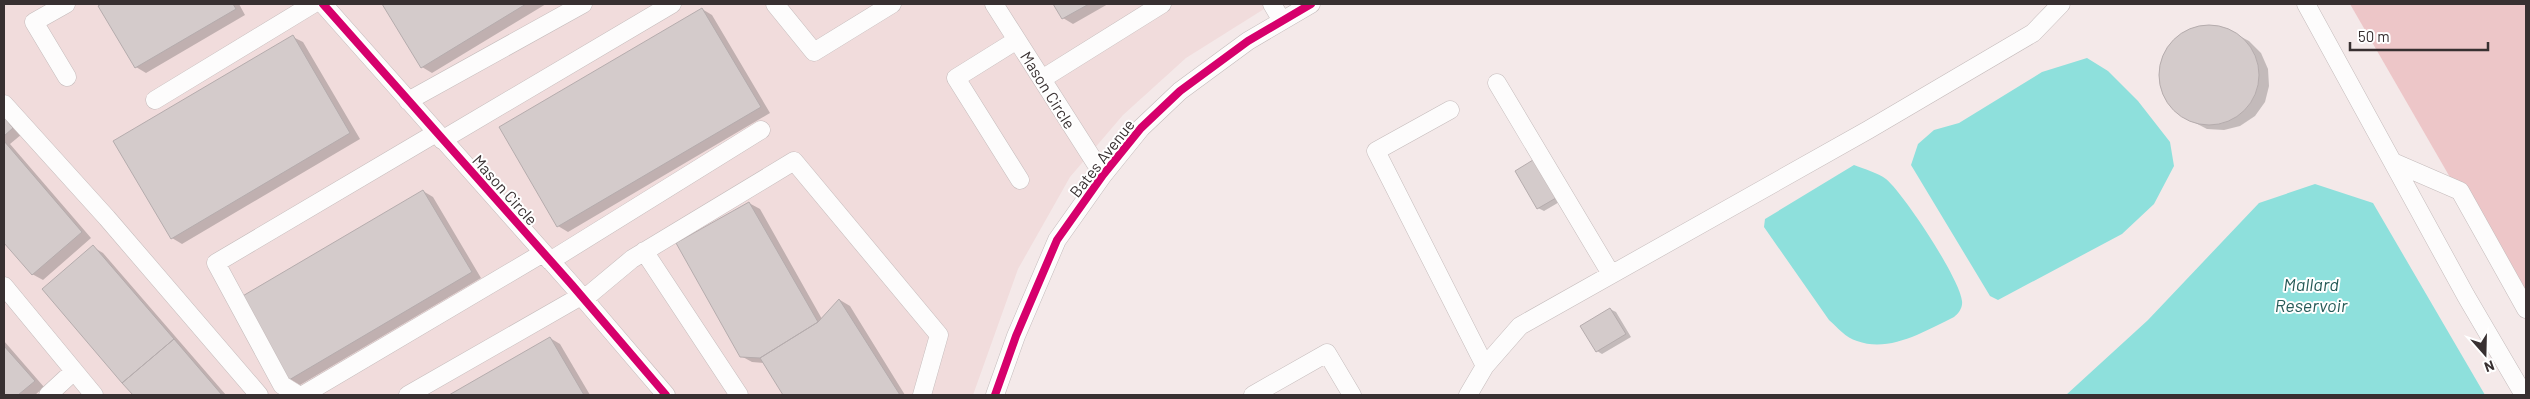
<svg xmlns="http://www.w3.org/2000/svg" width="2530" height="399" viewBox="0 0 2530 399" font-family="Barlow,sans-serif">
	<rect width="100%" height="100%" fill="#f4e9e9"/>
	<path fill="#f1dcdc" d="M 4,4 L 1272,4 L 1186,58 L 1123,115 L 1070,177 L 1018,269 L 973,395 L 4,395 Z"/>
	<path fill="#edc6c8" d="M 2350,4 L 2526,4 L 2526,309 Z"/>
	<path fill="#8ee0dc" d="M 2087,58 L 2108,71 L 2138,101 L 2170,142 L 2174,166 L 2154,204 L 2122,234 L 1998,300 L 1990,296 L 1911,165 L 1918,144 L 1934,130 L 1959,123 L 2042,72 Z
		M 1854,165 C 1864,169 1878,173 1886,179 C 1904,194 1960,279 1962,301 C 1963,308 1958,314 1954,317 C 1925,331 1890,353 1857,341 C 1846,338 1837,327 1829,320 L 1764,227 L 1765,219 Z
		M 2315,184 L 2373,203 L 2485,395 L 2066,395 L 2148,320 L 2259,203 Z"/>
	<path fill="#0003" d="M 104,4 L 239,4 L 245,15 L 146,73 L 136,67 L 100,6 Z
		M 384,4 L 546,4 L 432,73 L 422,67 Z
		M 1055,4 L 1108,4 L 1073,24 L 1063,18 Z
		M 702,9 L 712,15 L 770,113 L 568,232 L 558,226 Z
		M 2205,26 L 2222,27 L 2249,41 L 2261,53 L 2268,69 L 2269,86 L 2265,102 L 2255,116 L 2240,126 L 2224,130 L 2207,129 L 2182,116 L 2170,105 L 2163,92 L 2160,77 L 2161,62 L 2167,48 L 2177,37 L 2191,29 Z
		M 293,37 L 303,42 L 360,139 L 182,244 L 172,238 Z
		M 4,113 L 22,134 L 10,144 L 91,238 L 43,280 L 32,274 L 4,241 Z
		M 1533,161 L 1561,201 L 1544,211 L 1538,208 Z
		M 423,191 L 433,197 L 481,278 L 300,385 L 290,379 Z
		M 749,203 L 760,209 L 822,319 L 840,300 L 850,306 L 905,395 L 785,395 L 764,363 L 752,362 L 741,356 Z
		M 93,247 L 103,253 L 226,395 L 134,395 L 43,289 Z
		M 1610,309 L 1616,312 L 1631,337 L 1602,354 L 1597,351 Z
		M 550,338 L 560,344 L 590,395 L 452,395 Z
		M 4,341 L 44,387 L 35,395 L 4,395 Z"/>
	<path fill="#d4cbcb" stroke="#b5acad" d="M 101,4 L 233,4 L 236,9 L 135,68 L 98,6 Z
		M 382,4 L 526,4 L 421,68 Z
		M 1053,4 L 1089,4 L 1062,19 Z
		M 702,8 L 761,107 L 557,227 L 499,127 Z
		M2159 75a50 50 0 1 1 100 0a50 50 0 1 1-100 0Z
		M 293,35 L 350,133 L 171,239 L 113,141 Z
		M 4,117 L 13,128 L 4,136 Z
		M 4,141 L 82,232 L 32,275 L 4,243 Z
		M 1533,160 L 1556,198 L 1537,209 L 1515,171 Z
		M 423,190 L 472,272 L 289,380 L 241,297 Z
		M 749,202 L 818,322 L 760,358 L 740,357 L 676,243 Z
		M 93,245 L 174,339 L 122,383 L 42,289 Z
		M 839,299 L 900,395 L 783,395 L 760,358 L 818,322 Z
		M 1610,308 L 1626,334 L 1596,352 L 1580,326 Z
		M 550,337 L 584,395 L 449,395 Z
		M 174,339 L 222,395 L 133,395 L 122,383 Z
		M 4,346 L 35,381 L 18,395 L 4,395 Z"/>
	<g fill="none" stroke-linecap="round" stroke-linejoin="round">
		<g stroke="#c4bbbb" stroke-width="19">
			<path id="minor" d="M 66,4 L 34,22 L 67,77
				M 323,4 L 572,285 L 666,395
				M 775,4 L 814,52 L 892,4
				M 994,4 L 1103,175
				M 1272,4 L 1282,21
				M 2306,4 L 2466,296 L 2524,395
				M 1017,40 L 956,78 L 1020,180
				M 1042,79 L 1162,4
				M 1497,83 L 1611,274
				M 155,100 L 313,4
				M 408,101 L 583,4
				M 4,104 L 107,218 L 259,395
				M 1450,110 L 1376,151 L 1485,366
				M 442,140 L 672,4
				M 2393,162 L 2460,191 L 2526,309
				M 644,251 L 739,395
				M 550,261 L 761,130
				M 4,286 L 94,395
				M 584,299 L 632,259 L 794,161 L 939,335 L 922,395
				M 48,395 L 74,371
				M 298,395 L 282,385 L 216,263 L 436,133
				M 303,395 L 543,253
				M 408,395 L 581,296
				M 995,395 L 1016,336 L 1057,240 L 1103,175 L 1141,128 L 1180,91 L 1248,41 L 1311,4
				M 1253,395 L 1327,353 L 1352,395
				M 1468,395 L 1485,366 L 1520,326 L 1868,130 L 2033,33 L 2061,4"/>
		</g>
		<use href="#minor" stroke="#fdfcfc" stroke-width="18"/>
		<g stroke="#fff" stroke-width="11">
			<path id="cycleway" d="M 323,4 L 572,285 L 666,395
				M 995,395 L 1016,336 L 1057,240 L 1103,175 L 1141,128 L 1180,91 L 1248,41 L 1311,4"/>
		</g>
		<use href="#cycleway" stroke="#d6006c" stroke-width="8"/>
	</g>
	<g text-anchor="middle" stroke-width="4" stroke-linejoin="round" paint-order="stroke">
		<g font-size="16" fill="#383031" stroke="#fff">
			<text transform="translate(1048 90) rotate(58)" y="6">Mason Circle</text>
			<text transform="translate(1102 158) rotate(-52)" y="6">Bates Avenue</text>
			<text transform="translate(505 190) rotate(48)" y="6">Mason Circle</text>
		</g>
		<g font-size="18" font-style="italic" fill="#275b58" stroke="#fff">
			<text x="2311" y="291">Mallard<tspan x="2311" dy="21">Reservoir</tspan></text>
		</g>
	</g>
	<rect width="2530" height="399" fill="none" stroke="#383031" stroke-width="10"/>
	<g transform="translate(2485 354) rotate(160)" stroke="#ffffff" stroke-width="4" paint-order="stroke">
	<path d="M0-4L9 19L0 12L-9 19Z" fill="#383031"/>
	<text y="-8" font-size="14" font-weight="bold" text-anchor="middle" fill="#383031">N</text>
	</g>
	<path d="M2350 42v8h138v-8" fill="none" stroke="#383031" stroke-width="2.5"/>
	<text x="2358" y="42" font-size="15" fill="#383031" stroke="#ffffff" stroke-width="4" paint-order="stroke">50 m</text>
</svg>
